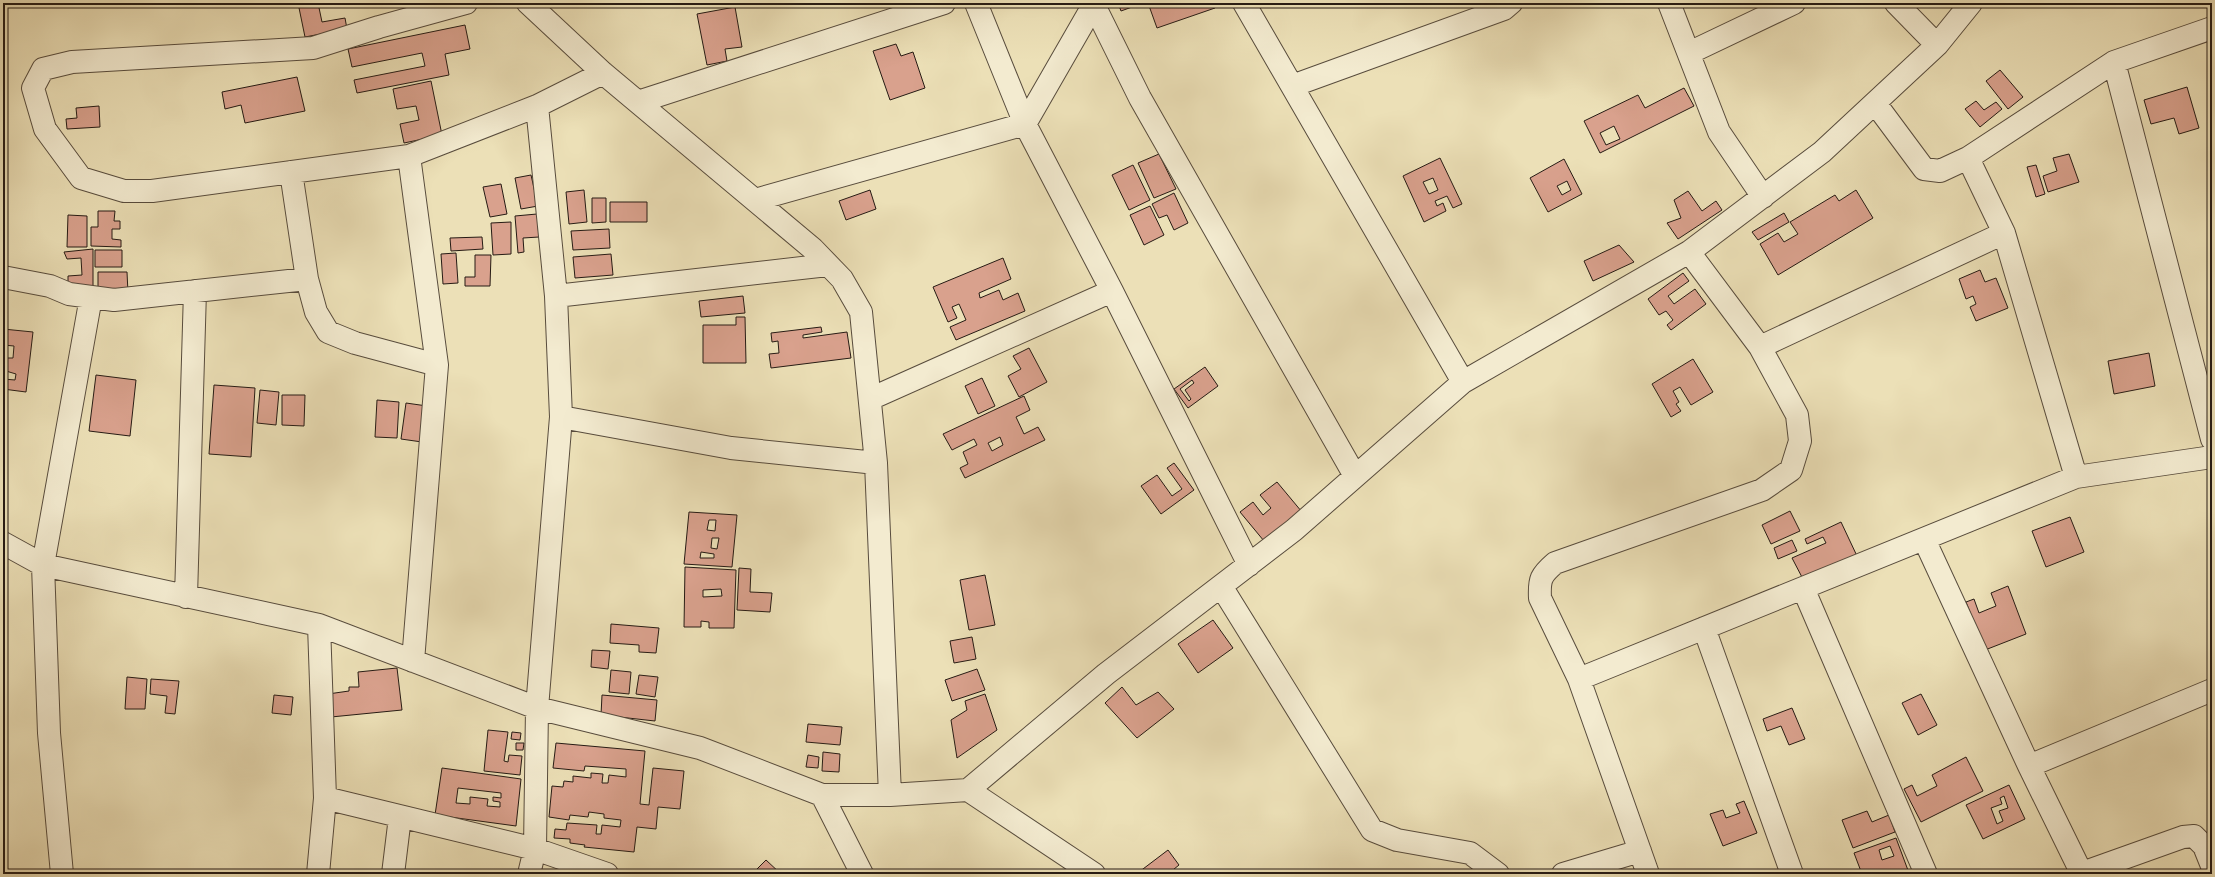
<svg xmlns="http://www.w3.org/2000/svg" width="2215" height="877" viewBox="0 0 2215 877" font-family="'Sorts Mill Goudy',serif">
	<rect width="100%" height="100%" fill="#ece0b7"/>
	<filter id="stains"><feTurbulence type="fractalNoise" baseFrequency=".005" numOctaves="4"/><feColorMatrix values="0 0 0 0 .2 0 0 0 0 .09 0 0 0 0 .02 0 0 0 .5 -.17"/></filter>
	<radialGradient id="worn" r=".72"><stop offset=".6" stop-color="#630" stop-opacity="0"/><stop offset="1" stop-color="#630" stop-opacity=".3"/></radialGradient>
	<path fill="#d9a18d" stroke="#261b14" fill-rule="evenodd" d="M 298,3 L 318,3 L 322,22 L 345,18 L 347,29 L 305,37 Z
		M 1118,3 L 1143,3 L 1121,11 Z
		M 1148,3 L 1190,3 L 1191,5 L 1196,3 L 1213,3 L 1215,8 L 1157,28 Z
		M 735,7 L 742,47 L 725,49 L 727,61 L 707,65 L 697,14 Z
		M 465,25 L 470,49 L 445,54 L 449,75 L 357,93 L 354,80 L 425,66 L 422,53 L 352,67 L 348,49 Z
		M 896,44 L 901,56 L 913,52 L 925,88 L 890,100 L 873,51 Z
		M 2000,70 L 2023,97 L 2008,109 L 1986,81 Z
		M 297,77 L 305,111 L 245,123 L 241,105 L 225,109 L 222,92 Z
		M 431,81 L 442,135 L 404,143 L 400,124 L 419,120 L 416,106 L 397,109 L 393,89 Z
		M 2187,87 L 2199,128 L 2179,134 L 2174,118 L 2151,124 L 2144,100 Z
		M 1684,88 L 1694,106 L 1600,153 L 1584,121 L 1638,95 L 1645,108 ZM 1614,126 L 1620,139 L 1606,145 L 1600,133 Z
		M 1976,101 L 1984,110 L 1996,102 L 2002,109 L 1980,127 L 1965,109 Z
		M 99,106 L 100,127 L 67,129 L 66,119 L 77,118 L 76,108 Z
		M 1159,154 L 1176,189 L 1154,198 L 1138,163 Z
		M 2069,154 L 2079,182 L 2048,192 L 2043,176 L 2057,171 L 2053,158 Z
		M 1440,158 L 1462,204 L 1453,208 L 1447,196 L 1435,201 L 1437,206 L 1443,203 L 1446,211 L 1424,222 L 1403,176 ZM 1433,178 L 1438,190 L 1429,194 L 1423,182 Z
		M 1564,159 L 1582,194 L 1548,212 L 1530,178 ZM 1567,181 L 1571,190 L 1562,195 L 1557,186 Z
		M 1133,165 L 1150,200 L 1129,210 L 1112,175 Z
		M 2036,165 L 2045,194 L 2036,197 L 2027,167 Z
		M 531,175 L 538,206 L 521,209 L 515,178 Z
		M 501,184 L 507,214 L 490,217 L 483,187 Z
		M 584,190 L 587,222 L 569,224 L 566,192 Z
		M 870,190 L 876,209 L 846,220 L 839,201 Z
		M 1856,190 L 1873,218 L 1778,275 L 1760,244 L 1778,233 L 1784,242 L 1798,234 L 1790,222 L 1835,195 L 1839,201 Z
		M 1688,191 L 1702,211 L 1716,201 L 1722,210 L 1678,239 L 1667,223 L 1681,218 L 1674,200 Z
		M 1174,193 L 1188,223 L 1174,230 L 1167,215 L 1159,218 L 1152,204 Z
		M 592,198 L 606,198 L 606,222 L 592,223 Z
		M 610,202 L 647,202 L 647,222 L 610,222 Z
		M 1150,206 L 1164,235 L 1144,245 L 1130,215 Z
		M 98,211 L 115,211 L 114,221 L 120,221 L 120,229 L 112,229 L 112,239 L 121,240 L 121,247 L 91,246 L 91,227 L 98,227 Z
		M 1784,213 L 1789,222 L 1758,240 L 1752,232 Z
		M 537,214 L 539,237 L 523,238 L 524,252 L 518,253 L 515,216 Z
		M 68,215 L 87,216 L 87,247 L 67,247 Z
		M 511,222 L 511,254 L 493,255 L 491,223 Z
		M 609,229 L 610,248 L 573,250 L 571,231 Z
		M 482,237 L 483,249 L 451,251 L 450,238 Z
		M 1619,245 L 1634,262 L 1593,281 L 1584,261 Z
		M 93,249 L 93,291 L 68,290 L 68,276 L 82,275 L 81,258 L 67,259 L 64,252 Z
		M 95,250 L 122,250 L 122,267 L 95,267 Z
		M 456,253 L 458,283 L 443,284 L 441,254 Z
		M 611,254 L 613,275 L 575,278 L 573,257 Z
		M 475,255 L 491,255 L 490,286 L 465,286 L 465,277 L 475,277 Z
		M 1003,258 L 1011,279 L 979,293 L 980,298 L 999,290 L 1003,300 L 1018,293 L 1025,311 L 956,340 L 950,327 L 966,320 L 959,304 L 952,307 L 957,318 L 948,322 L 933,287 Z
		M 1980,270 L 1985,282 L 1996,278 L 2008,308 L 1976,321 L 1970,307 L 1976,304 L 1973,296 L 1966,299 L 1959,279 Z
		M 98,272 L 127,272 L 128,293 L 98,292 Z
		M 1683,273 L 1689,281 L 1668,296 L 1674,304 L 1695,289 L 1706,304 L 1671,330 L 1667,325 L 1673,320 L 1666,311 L 1659,315 L 1648,299 Z
		M 743,296 L 745,313 L 701,317 L 699,301 Z
		M 736,317 L 745,317 L 746,363 L 703,363 L 703,325 L 736,325 Z
		M 821,327 L 822,332 L 803,335 L 803,338 L 847,332 L 851,358 L 771,368 L 769,354 L 779,353 L 778,341 L 772,342 L 771,333 Z
		M 3,329 L 33,332 L 26,392 L 3,389 L 3,365 L 3,379 L 15,380 L 16,374 L 6,371 L 7,358 L 13,358 L 14,346 L 3,345 Z
		M 1029,348 L 1047,382 L 1019,397 L 1008,376 L 1021,369 L 1013,356 Z
		M 2149,353 L 2155,386 L 2114,394 L 2108,361 Z
		M 1693,359 L 1713,392 L 1691,405 L 1680,387 L 1673,391 L 1679,402 L 1676,404 L 1681,411 L 1671,417 L 1652,384 Z
		M 1205,367 L 1218,386 L 1188,408 L 1174,389 ZM 1192,380 L 1194,383 L 1185,390 L 1191,399 L 1189,401 L 1180,389 Z
		M 96,375 L 136,380 L 130,436 L 89,431 Z
		M 982,378 L 995,406 L 978,414 L 965,386 Z
		M 214,385 L 255,388 L 251,457 L 209,454 Z
		M 260,390 L 279,392 L 276,425 L 257,423 Z
		M 282,395 L 305,395 L 304,426 L 282,425 Z
		M 1024,396 L 1030,410 L 1016,417 L 1024,434 L 1038,427 L 1045,440 L 965,478 L 960,468 L 968,464 L 963,452 L 977,445 L 974,439 L 952,450 L 943,434 ZM 1000,437 L 1003,445 L 992,451 L 988,443 Z
		M 377,400 L 399,402 L 397,438 L 375,437 Z
		M 406,403 L 427,406 L 422,442 L 401,439 Z
		M 1174,463 L 1194,490 L 1161,514 L 1141,486 L 1157,475 L 1172,496 L 1182,489 L 1167,468 Z
		M 1277,482 L 1302,512 L 1264,541 L 1240,512 L 1253,502 L 1263,515 L 1271,508 L 1260,495 Z
		M 1790,511 L 1800,531 L 1771,544 L 1762,525 Z
		M 689,512 L 737,515 L 732,567 L 684,564 ZM 709,520 L 716,520 L 715,531 L 707,530 ZM 712,538 L 719,538 L 717,549 L 711,548 ZM 701,552 L 714,554 L 714,558 L 700,558 Z
		M 2070,517 L 2084,552 L 2046,567 L 2032,531 Z
		M 1841,522 L 1857,556 L 1804,581 L 1792,558 L 1826,543 L 1823,537 L 1807,544 L 1805,539 Z
		M 1792,540 L 1797,551 L 1778,559 L 1774,548 Z
		M 685,567 L 736,570 L 734,628 L 709,628 L 709,622 L 701,621 L 701,627 L 684,627 ZM 721,589 L 722,596 L 703,597 L 703,590 Z
		M 739,568 L 751,569 L 750,592 L 772,593 L 770,612 L 737,610 Z
		M 985,575 L 995,625 L 969,630 L 960,580 Z
		M 2008,586 L 2026,634 L 1985,650 L 1966,602 L 1974,599 L 1979,613 L 1996,606 L 1991,593 Z
		M 1213,620 L 1233,648 L 1198,673 L 1178,644 Z
		M 611,624 L 659,628 L 656,653 L 639,652 L 639,645 L 610,643 Z
		M 972,637 L 976,659 L 954,663 L 950,641 Z
		M 592,650 L 610,651 L 608,669 L 591,667 Z
		M 397,668 L 402,710 L 331,717 L 328,694 L 349,691 L 349,687 L 359,687 L 358,672 Z
		M 977,669 L 985,690 L 952,701 L 945,680 Z
		M 611,670 L 631,672 L 629,694 L 609,692 Z
		M 639,675 L 658,677 L 655,697 L 636,694 Z
		M 127,677 L 147,679 L 145,709 L 125,709 Z
		M 151,679 L 179,681 L 175,714 L 165,713 L 167,696 L 150,694 Z
		M 1122,687 L 1136,705 L 1158,692 L 1174,709 L 1137,738 L 1105,703 Z
		M 985,694 L 997,730 L 957,758 L 951,720 L 967,710 L 965,701 Z
		M 1921,694 L 1937,725 L 1918,735 L 1902,703 Z
		M 274,695 L 293,697 L 291,715 L 272,713 Z
		M 602,695 L 657,700 L 655,721 L 601,715 Z
		M 1792,708 L 1805,739 L 1789,745 L 1781,726 L 1767,731 L 1763,719 Z
		M 808,724 L 842,727 L 840,745 L 806,742 Z
		M 488,730 L 508,732 L 504,761 L 508,762 L 509,755 L 522,756 L 520,775 L 484,771 Z
		M 512,732 L 521,733 L 520,740 L 511,739 Z
		M 516,743 L 524,743 L 523,750 L 516,750 Z
		M 556,743 L 645,751 L 640,804 L 649,805 L 653,768 L 684,771 L 680,809 L 658,807 L 656,829 L 637,827 L 634,852 L 584,847 L 585,845 L 570,843 L 570,839 L 554,838 L 555,829 L 566,830 L 567,823 L 597,825 L 596,834 L 601,834 L 602,825 L 620,827 L 621,820 L 604,818 L 604,814 L 589,812 L 588,817 L 570,815 L 569,820 L 549,817 L 552,786 L 563,787 L 564,781 L 573,782 L 573,776 L 591,778 L 591,773 L 603,774 L 602,783 L 608,783 L 609,775 L 626,777 L 626,769 L 585,766 L 584,771 L 553,768 Z
		M 823,752 L 840,754 L 839,772 L 822,771 Z
		M 808,755 L 819,757 L 818,768 L 806,767 Z
		M 1966,757 L 1983,791 L 1921,822 L 1904,789 L 1912,785 L 1917,796 L 1937,786 L 1932,775 Z
		M 442,768 L 521,779 L 516,826 L 435,815 ZM 458,788 L 501,793 L 501,798 L 493,797 L 493,801 L 500,802 L 500,807 L 487,806 L 488,799 L 470,797 L 470,804 L 456,803 Z
		M 2009,785 L 2025,819 L 1983,839 L 1966,805 ZM 2004,796 L 2008,808 L 1999,811 L 2003,821 L 1997,824 L 1991,808 L 2002,804 L 2000,798 Z
		M 1744,801 L 1757,833 L 1723,846 L 1710,814 L 1723,810 L 1726,818 L 1740,813 L 1736,804 Z
		M 1867,811 L 1872,822 L 1889,815 L 1895,832 L 1853,848 L 1842,820 Z
		M 1896,838 L 1909,873 L 1862,874 L 1854,853 ZM 1890,846 L 1894,856 L 1882,860 L 1879,850 Z
		M 1168,850 L 1179,865 L 1168,874 L 1140,874 L 1139,872 Z
		M 766,860 L 781,874 L 752,874 Z"/>
	<g fill="none" stroke-linecap="round" stroke-linejoin="round">
		<g stroke="#584c3d" stroke-width="24">
			<path id="minor" d="M 466,3 L 379,27 L 313,48 L 72,62 L 43,69 L 33,88 L 45,129 L 81,178 L 124,191 L 152,191 L 409,156 L 537,106 L 603,73
				M 528,3 L 603,73 L 813,249 L 842,279 L 861,312 L 876,463 L 890,795
				M 976,3 L 1025,124 L 1112,291 L 1249,565
				M 1093,3 L 1140,98 L 1355,476
				M 1244,3 L 1463,382
				M 1669,3 L 1719,132 L 1763,197
				M 1896,3 L 1937,45
				M 1689,53 L 1794,3
				M 2114,62 L 2212,439
				M 1292,86 L 1504,9 L 1511,3
				M 638,102 L 944,3
				M 1875,103 L 1924,169 L 1940,171 L 1968,158 L 2114,62 L 2212,28
				M 409,156 L 437,365 L 413,661
				M 1968,158 L 2004,233 L 2076,477
				M 291,172 L 307,279 L 316,312 L 328,332 L 355,343 L 437,365
				M 755,200 L 1025,124 L 1094,4
				M 3,277 L 50,286 L 69,294 L 114,300 L 307,279
				M 556,296 L 828,265
				M 1760,347 L 2004,233
				M 870,399 L 1112,291
				M 561,417 L 731,448 L 876,463
				M 1924,539 L 2029,766 L 2082,874
				M 3,543 L 43,565 L 319,625 L 537,708 L 700,748 L 822,795 L 890,795 L 968,790 L 1106,674 L 1294,530 L 1463,382 L 1689,252 L 1822,152 L 1937,45 L 1971,3
				M 1221,586 L 1372,830 L 1397,840 L 1470,853 L 1498,874
				M 1803,588 L 1926,874
				M 186,597 L 195,291
				M 1704,628 L 1792,874
				M 1579,679 L 2076,477 L 2212,457
				M 2029,766 L 2212,690
				M 968,790 L 1094,874
				M 822,795 L 862,874
				M 325,798 L 535,849 L 607,874
				M 2082,873 L 2183,837 L 2194,836 L 2204,846 L 2212,866
				M 62,874 L 49,733 L 43,565 L 91,297
				M 318,874 L 325,798 L 319,625
				M 393,874 L 400,817
				M 529,874 L 535,849 L 537,708 L 561,417 L 556,296 L 537,106
				M 1563,874 L 1640,851
				M 1648,874 L 1579,679 L 1540,598 C 1539,579 1541,575 1555,563 L 1762,490 L 1791,470 L 1800,441 L 1797,415 L 1760,347 L 1689,252"/>
		</g>
		<use href="#minor" stroke="#f3ebd0" stroke-width="22"/>
	</g>
	<rect width="2215" height="877" fill="none" stroke="#ece0b7" stroke-width="16"/>
	<rect x="4" y="4" width="2207" height="869" fill="none" stroke="#261b14" stroke-width="2"/>
	<rect x="8" y="8" width="2199" height="861" fill="none" stroke="#261b14"/>
	<rect width="100%" height="100%" filter="url(#stains)"/>
	<rect width="100%" height="100%" fill="url(#worn)"/>
</svg>
